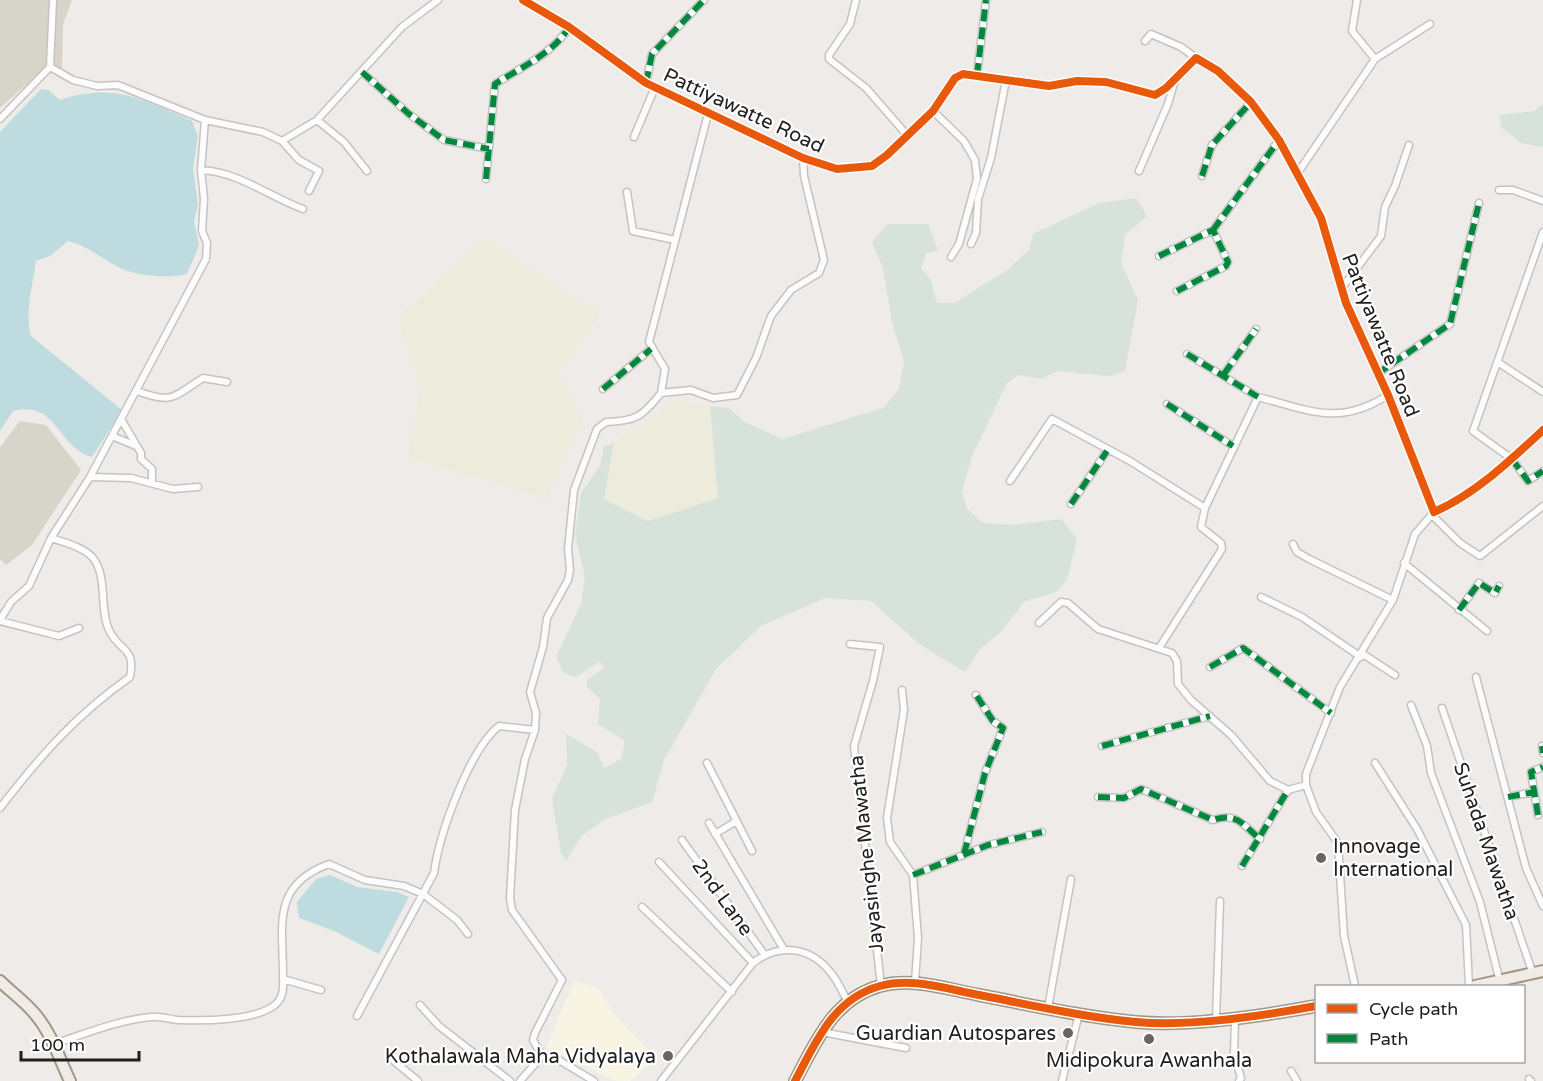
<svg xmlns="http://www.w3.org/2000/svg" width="1543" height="1081" viewBox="0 0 1543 1081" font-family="'Varela Round',sans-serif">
	<rect width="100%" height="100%" fill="#eeebe8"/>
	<path fill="#f7f4e4" d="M 574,981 L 598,988 L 615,1015 L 657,1058 L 631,1081 L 617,1081 L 546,1048 Z"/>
	<path fill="#d7d4ca" d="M 0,0 L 72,0 L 63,24 L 62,71 L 36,76 L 0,108 Z
		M 20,421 L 46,425 L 81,470 L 32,545 L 6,565 L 0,559 L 0,447 Z"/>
	<path fill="#edecdc" d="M 484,238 L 600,314 L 558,374 L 583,419 L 546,499 L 408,458 L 421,385 L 398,317 Z
		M 676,399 L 710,406 L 719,498 L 648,521 L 603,499 L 614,442 Z"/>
	<path fill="#d7e3da" d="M 1543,104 L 1543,147 L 1521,143 L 1501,127 L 1500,115 L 1534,111 Z
		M 1136,198 L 1147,216 L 1125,235 L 1121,263 L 1138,300 L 1125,371 L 1109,376 L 1057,371 L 1042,379 L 1018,375 L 1007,383 L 972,456 L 962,492 L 967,509 L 983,523 L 1015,525 L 1061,519 L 1077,539 L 1067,580 L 1057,592 L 1025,601 L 1001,632 L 981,648 L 965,672 L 919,644 L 871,601 L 825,598 L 761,626 L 716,669 L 664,760 L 652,802 L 606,819 L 581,836 L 566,861 L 561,853 L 552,799 L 567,765 L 566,734 L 597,752 L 604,768 L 621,759 L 625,741 L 598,724 L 600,699 L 588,688 L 586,681 L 605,667 L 599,662 L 576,677 L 564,673 L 556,657 L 581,604 L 585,576 L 575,535 L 581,493 L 600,466 L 604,447 L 614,442 L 604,499 L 648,521 L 718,498 L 710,406 L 729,408 L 745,422 L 782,439 L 883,408 L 899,389 L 904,361 L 892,322 L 883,268 L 872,242 L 887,224 L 928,224 L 938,250 L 926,253 L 921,268 L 931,280 L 937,303 L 954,303 L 1006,271 L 1029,250 L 1033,234 L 1099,203 Z"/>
	<path fill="#bedcdf" d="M 41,89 L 48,90 L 60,100 C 115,82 142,100 192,121 L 198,136 L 193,168 L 198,205 L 194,220 L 199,246 L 187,274 C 169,279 140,276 122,269 C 103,260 89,246 68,241 L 50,256 L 36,261 C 33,285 24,313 31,336 L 122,410 L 92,457 C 57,448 58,400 13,411 L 0,431 L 0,132 Z
		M 330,875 L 357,887 L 397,892 L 409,897 L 379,954 L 334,931 L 299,918 L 297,902 L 316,879 Z"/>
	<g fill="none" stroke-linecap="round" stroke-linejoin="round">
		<g stroke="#c5c3c2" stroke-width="9">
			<path id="street" d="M 523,0 L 569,27 L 646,83 L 803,158 L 837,169 L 872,166 L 887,155 L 933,111 L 955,78 L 963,74 L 1049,86 L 1077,81 L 1106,82 L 1155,95 L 1166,88 L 1196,58 L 1218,71 L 1251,102 L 1279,140 L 1321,218 L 1346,303 L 1388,395 L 1434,512 C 1475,494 1511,460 1543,430
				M 856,0 L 850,24 L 829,55 L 829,59 L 866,88 L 907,135
				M 1145,41 L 1151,34 L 1181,47 L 1196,58
				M 1375,59 L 1430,24
				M 50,67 L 53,0
				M 362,72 L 409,114 L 444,140 L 489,149
				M 977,75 L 986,0
				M 646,83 L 652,54 L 704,0
				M 933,111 L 964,141 L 975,160 L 977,179 L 959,244 L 951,257
				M 708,114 L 649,342 L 665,369 L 661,393 L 691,390 L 713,398 L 737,395 L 756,358 L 771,316 L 791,290 L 819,273 L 824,260 L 804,176 L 803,158
				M 0,119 L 50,67 L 73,80 L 97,86 L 118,85 L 205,120 L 263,132 L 282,141 L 317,120 L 402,27 L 438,0
				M 317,120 L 344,142 L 367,171
				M 634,137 L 655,87
				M 282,141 L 299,160 L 319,171 L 309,191
				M 201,170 C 239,172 268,196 303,209
				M 1139,171 L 1168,104 L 1175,80
				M 1297,174 L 1375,59 L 1352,31 L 1357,0
				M 1202,176 L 1212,145 L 1251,102
				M 486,179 L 495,84 C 520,68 554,53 569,27
				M 1499,190 L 1513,190 L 1543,201
				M 627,192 L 633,231 L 675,240
				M 1213,230 L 1279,140
				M 1543,232 L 1473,431 L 1512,459 L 1528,481 L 1543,471
				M 971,244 L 976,233 L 978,199 L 991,158 L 1006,80
				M 1159,256 L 1213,230 L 1228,262 L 1226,266 L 1177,291
				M 1342,288 L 1381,236 L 1385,207 L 1395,186 L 1409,145
				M 1187,354 L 1258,397
				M 1499,363 L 1543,392
				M 1224,374 L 1256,329
				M 1377,374 L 1450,324 L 1479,203
				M 603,389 L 651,349
				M 137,391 C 172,404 172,398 203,378 L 227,382
				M 1167,404 L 1233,446
				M 121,419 L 141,453 L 141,459 L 152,469 L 152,483
				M 112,436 L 136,446
				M 90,477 L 131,478 L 173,489 L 198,487
				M 1010,481 L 1052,419 L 1130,461 L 1205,508
				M 1071,504 L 1107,451
				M 1433,516 L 1460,543 L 1480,556 L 1543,506
				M 1293,544 L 1297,552 L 1309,559 L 1393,600
				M 1404,563 L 1487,631
				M 1261,597 L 1302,617 L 1361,657
				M 1459,610 L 1479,583 L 1495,593 L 1499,586
				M 0,620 L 11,602 L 29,586 L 51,538 L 90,477 L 206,259 L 207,243 L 202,231 L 204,199 L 201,170 L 205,120
				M 0,621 L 59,636 L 79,628
				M 1039,623 L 1061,602 L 1068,603 L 1098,629 L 1172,653 L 1177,661 L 1178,684 L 1191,700 L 1231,735 L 1270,781 L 1288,790 L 1306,785
				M 850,644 L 880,647 L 873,681 L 854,746 L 881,986
				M 1159,648 L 1222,549 L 1221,543 L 1201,527 L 1205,508 L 1258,397 C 1309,410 1339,427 1388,395
				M 1363,654 L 1395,675
				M 1210,667 L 1243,648 L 1331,713
				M 1476,677 L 1526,868 L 1543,906
				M 902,690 L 904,710 L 887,818 L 890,842 L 913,875 L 918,938 L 915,982
				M 1411,705 L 1427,746 L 1431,773 L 1480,902 L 1500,982
				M 1442,708 L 1533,974
				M 1102,746 L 1210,716
				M 1542,746 L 1543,753
				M 707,763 L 752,851
				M 1375,763 L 1417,829 L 1466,925 L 1469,986
				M 1098,797 L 1124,798 L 1141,789 L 1213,820 C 1237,812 1242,824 1260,839
				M 1508,797 L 1534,792
				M 0,808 C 40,756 76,715 130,677 C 136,646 119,652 109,630 C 99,609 108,577 93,558 C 84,547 63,542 51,538
				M 1538,815 L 1531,772 L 1543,767
				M 709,823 L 783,948
				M 715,834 L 735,822
				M 682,840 L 764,954
				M 964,854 L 985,773 L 1003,728 L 993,721 L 976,695
				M 659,862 L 753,963
				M 1242,866 L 1288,790
				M 913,875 L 988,845 L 1042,832
				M 642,907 L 732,992
				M 283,979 L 321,990
				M 1355,986 L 1344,936 L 1338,843 L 1316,812 L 1306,785 L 1306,774 L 1340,687 L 1393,600 L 1415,534 L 1434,512
				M 420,1005 L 439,1026 L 510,1081
				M 1048,1008 L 1071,879
				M 357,1016 L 434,873 C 439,835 469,750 499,726 L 535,730
				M 1235,1018 L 1234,1053 L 1241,1078 L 1239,1081
				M 1216,1020 L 1220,901
				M 822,1032 L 906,1048
				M 54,1044 C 85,1034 118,1020 151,1017 C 160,1016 169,1019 178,1020 C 203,1021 257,1021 276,1004 C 285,995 283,985 283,974 C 283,926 271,885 329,864 L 365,880 L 404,886 L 423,894 L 457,920 L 468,934
				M 542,1056 L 533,1040 L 535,1033 L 562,980 L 512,910 L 510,898 L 515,810 L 525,759 L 535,730 L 536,713 L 530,692 L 543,647 L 547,618 L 568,580 L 570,570 L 568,549 L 574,490 L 597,429 L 606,422 C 636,421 642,417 661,393
				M 394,1061 L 418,1081
				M 1291,1071 L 1297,1081
				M 1529,1079 L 1531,1081
				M 520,1081 L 542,1056 L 557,1059 L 594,1081
				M 661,1081 L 753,963 C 779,943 810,946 831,973 C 838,981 842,992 848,1002
				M 1062,1081 L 1079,1014"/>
		</g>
		<g stroke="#a39686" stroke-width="14">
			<path id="primary" d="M 0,981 C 11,992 25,1002 35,1014 C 52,1034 59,1058 70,1081
				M 1475,986 L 1543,971
				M 795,1081 C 816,1042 833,999 880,986 C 912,977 947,989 979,995 C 1031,1005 1083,1017 1136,1022 C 1191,1027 1262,1016 1316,1006"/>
		</g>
		<use href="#street" stroke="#fcfcfc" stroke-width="6"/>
		<use href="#primary" stroke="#f1ebe5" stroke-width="10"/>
		<path stroke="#00873e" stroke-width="6" stroke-dasharray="12 6" stroke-linecap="butt" d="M 362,72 L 409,114 L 444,140 L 489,149
			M 977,75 L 986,0
			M 646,83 L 652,54 L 704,0
			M 1202,176 L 1212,145 L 1251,102
			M 486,179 L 495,84 C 520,68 554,53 569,27
			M 1213,230 L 1279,140
			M 1159,256 L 1213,230 L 1228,262 L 1226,266 L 1177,291
			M 1187,354 L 1258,397
			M 1224,374 L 1256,329
			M 1377,374 L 1450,324 L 1479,203
			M 603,389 L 651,349
			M 1167,404 L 1233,446
			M 1512,459 L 1528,481 L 1543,471
			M 1071,504 L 1107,451
			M 1459,610 L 1479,583 L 1495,593 L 1499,586
			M 1210,667 L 1243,648 L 1331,713
			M 1102,746 L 1210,716
			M 1542,746 L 1543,753
			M 1098,797 L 1124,798 L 1141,789 L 1213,820 C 1237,812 1242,824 1260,839
			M 1508,797 L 1534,792
			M 1538,815 L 1531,772 L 1543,767
			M 964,854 L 985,773 L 1003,728 L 993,721 L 976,695
			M 1242,866 L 1288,790
			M 913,875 L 988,845 L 1042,832"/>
		<g stroke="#fff" stroke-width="11">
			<path id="cycleway" d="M 523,0 L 569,27 L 646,83 L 803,158 L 837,169 L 872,166 L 887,155 L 933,111 L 955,78 L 963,74 L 1049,86 L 1077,81 L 1106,82 L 1155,95 L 1166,88 L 1196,58 L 1218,71 L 1251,102 L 1279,140 L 1321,218 L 1346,303 L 1388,395 L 1434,512 C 1475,494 1511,460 1543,430
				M 795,1081 C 816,1042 833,999 880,986 C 912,977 947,989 979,995 C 1031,1005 1083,1017 1136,1022 C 1191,1027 1262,1016 1316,1006"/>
		</g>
		<use href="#cycleway" stroke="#e8590c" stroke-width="8"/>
	</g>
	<g fill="#676665" stroke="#fff" stroke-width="2">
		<circle cx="1321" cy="858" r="6"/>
		<circle cx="1068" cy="1033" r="6"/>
		<circle cx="1149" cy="1039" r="6"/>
		<circle cx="668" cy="1056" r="6"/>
	</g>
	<g text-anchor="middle" stroke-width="4.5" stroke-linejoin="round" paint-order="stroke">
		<g font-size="20" fill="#1f1f1f" stroke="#fff">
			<text transform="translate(744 110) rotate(25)" y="7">Pattiyawatte Road</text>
			<text transform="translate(1381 335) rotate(68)" y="7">Pattiyawatte Road</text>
			<text transform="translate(1487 841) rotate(71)" y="7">Suhada Mawatha</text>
			<text transform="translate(866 854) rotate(-96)" y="7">Jayasinghe Mawatha</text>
			<text transform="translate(723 897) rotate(54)" y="7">2nd Lane</text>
		</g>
		<g font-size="20" fill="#1f1f1f" stroke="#fff" text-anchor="end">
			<text x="1333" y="853" text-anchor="start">Innovage<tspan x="1333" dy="23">International</tspan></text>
			<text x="1056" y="1040">Guardian Autospares</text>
			<text x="656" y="1063">Kothalawala Maha Vidyalaya</text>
			<text x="1149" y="1067" text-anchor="middle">Midipokura Awanhala</text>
		</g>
	</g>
	<rect x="1315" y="985" width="210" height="78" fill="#ffffff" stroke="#a5a5a5" stroke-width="1.5"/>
	<rect x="1327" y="1004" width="30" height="9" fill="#e8590c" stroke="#a5a5a5" stroke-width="1.5"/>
	<text x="1369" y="1015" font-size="18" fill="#1f1f1f">Cycle path</text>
	<rect x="1327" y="1034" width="30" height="9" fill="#00873e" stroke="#a5a5a5" stroke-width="1.5"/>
	<text x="1369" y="1045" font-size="18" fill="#1f1f1f">Path</text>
	<path d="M21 1051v9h118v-9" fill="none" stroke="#1f1f1f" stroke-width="3"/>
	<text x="30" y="1051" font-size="18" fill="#1f1f1f" stroke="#ffffff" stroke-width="4.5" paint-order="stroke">100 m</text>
</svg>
